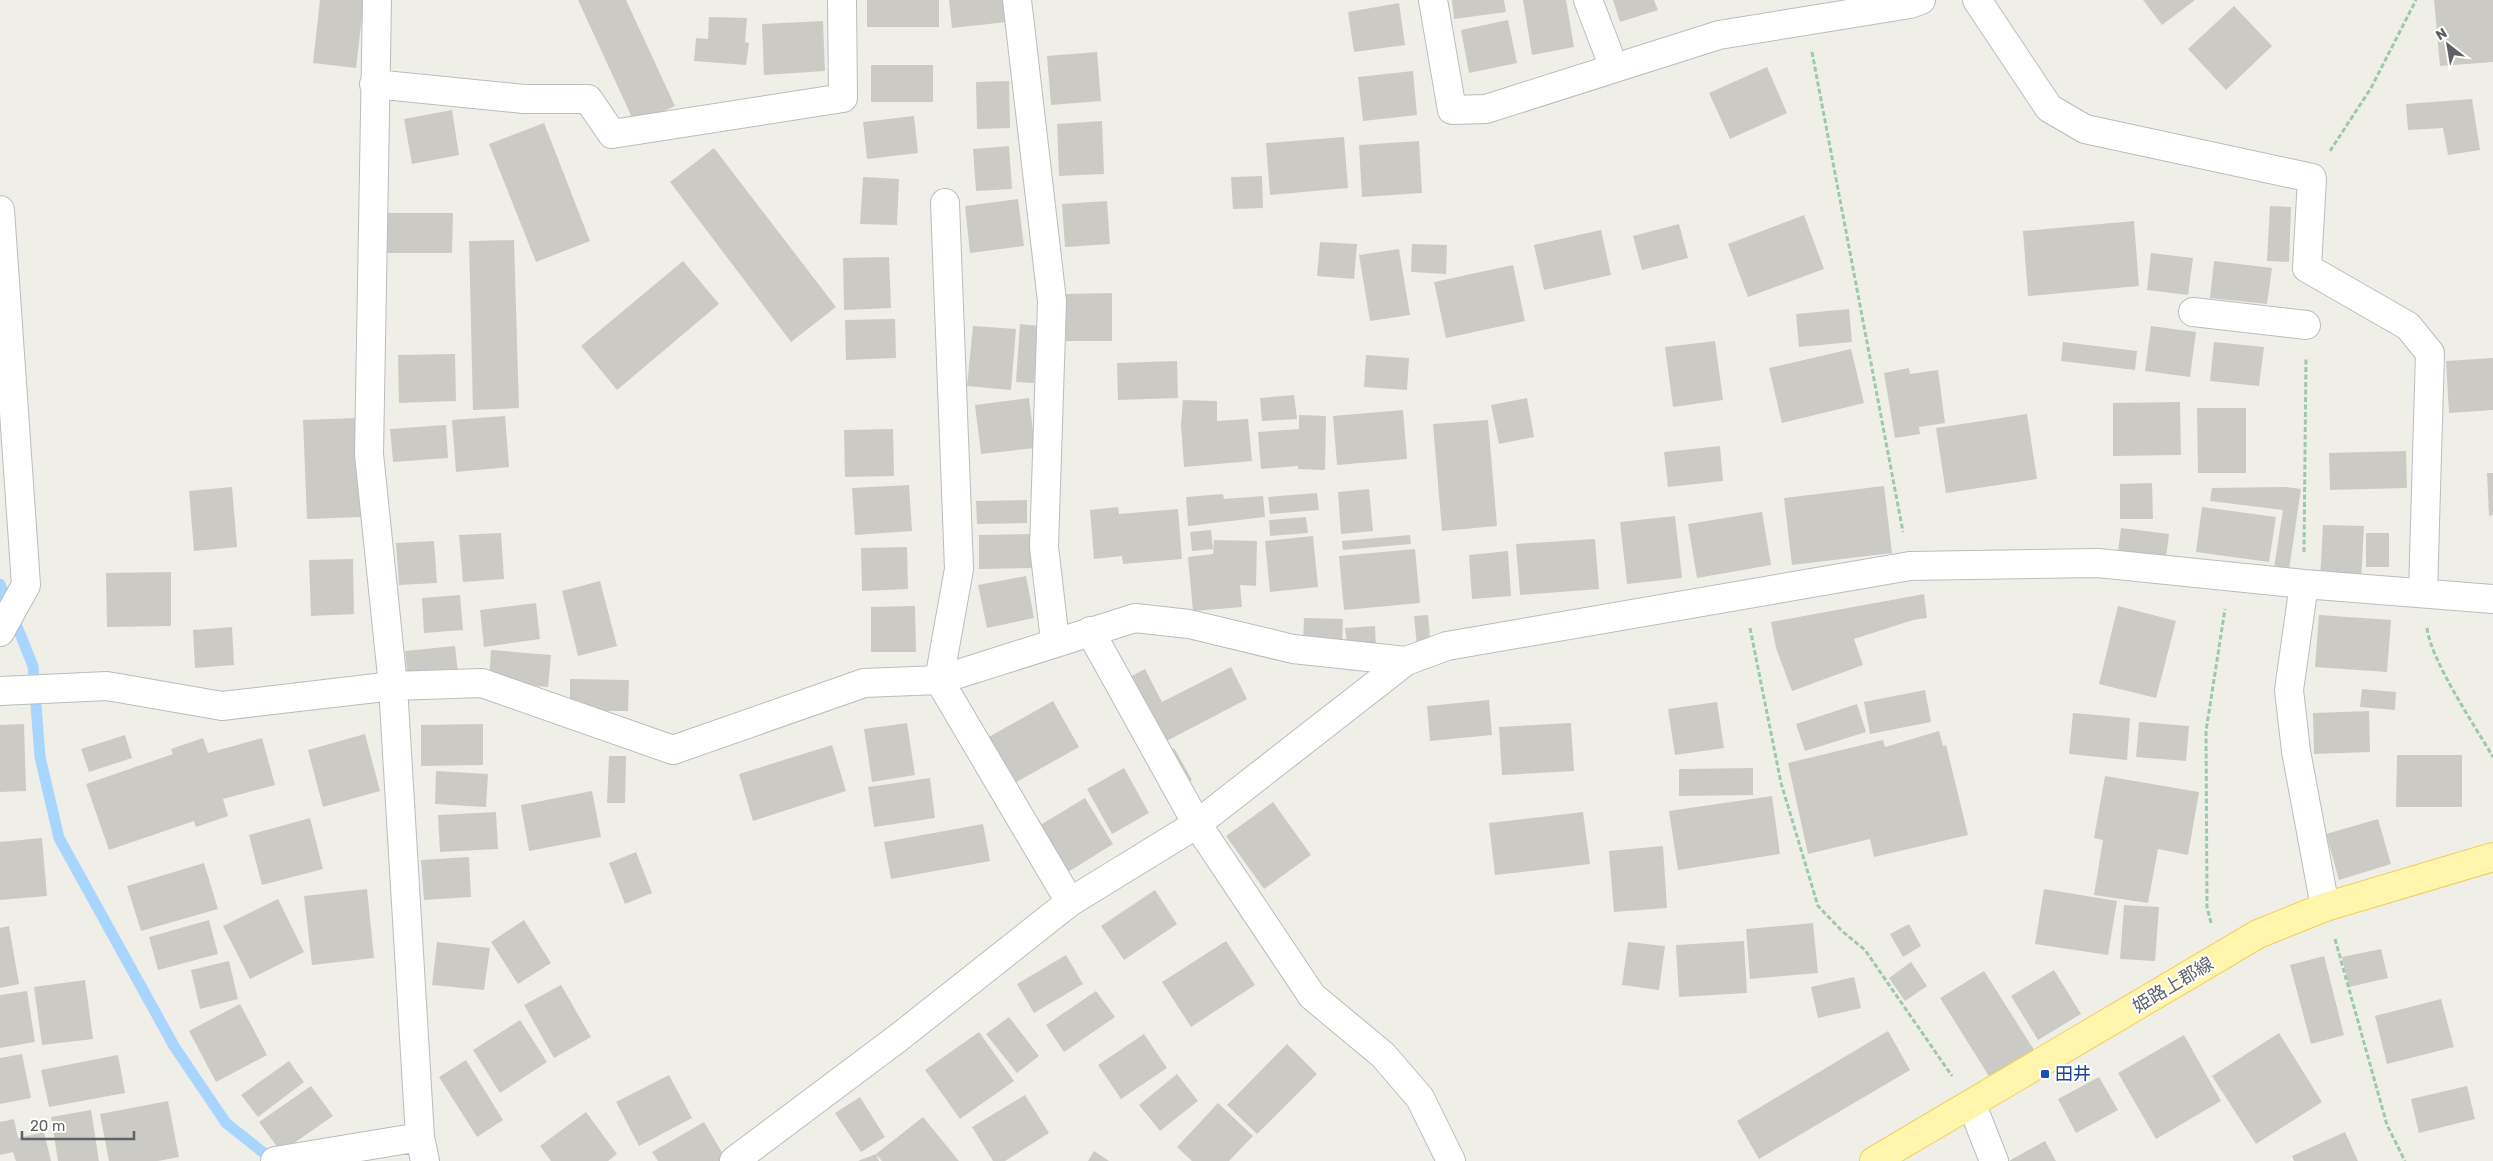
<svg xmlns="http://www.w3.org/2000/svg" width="2493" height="1161" viewBox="0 0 2493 1161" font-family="Rubik,'Noto Sans JP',sans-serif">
	<rect width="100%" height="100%" fill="#f0efe7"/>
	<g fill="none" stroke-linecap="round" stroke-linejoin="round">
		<path stroke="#a8d5ff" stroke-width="11" d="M 0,584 L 33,666 L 40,757 L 59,838 L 174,1046 L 226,1123 L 274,1161"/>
	</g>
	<path fill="#cccac4" d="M 320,0 L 364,0 L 356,68 L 313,63 Z
		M 578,0 L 626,0 L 675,106 L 635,124 Z
		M 867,0 L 939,0 L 939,27 L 867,27 Z
		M 949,0 L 1005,0 L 1007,22 L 952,28 Z
		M 1452,0 L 1504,0 L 1506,12 L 1454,19 Z
		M 1523,0 L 1566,0 L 1574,47 L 1532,55 Z
		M 1613,0 L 1654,0 L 1658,10 L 1620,22 Z
		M 2143,0 L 2195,0 L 2162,25 Z
		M 2434,0 L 2493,0 L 2493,62 L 2440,66 Z
		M 1399,3 L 1405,45 L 1354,52 L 1348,12 Z
		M 2234,6 L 2272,46 L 2226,90 L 2188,49 Z
		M 709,17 L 747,18 L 745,42 L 749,43 L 746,65 L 694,61 L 696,38 L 708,39 Z
		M 1508,20 L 1517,63 L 1469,73 L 1461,30 Z
		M 823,21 L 825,71 L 764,75 L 762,24 Z
		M 1097,52 L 1101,101 L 1051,105 L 1047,56 Z
		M 871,65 L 933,65 L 933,102 L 871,102 Z
		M 1767,67 L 1787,113 L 1730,139 L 1709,93 Z
		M 1413,71 L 1417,115 L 1363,121 L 1358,77 Z
		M 1009,81 L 1010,128 L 977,129 L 976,82 Z
		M 2472,99 L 2480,150 L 2448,155 L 2443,128 L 2408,130 L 2406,104 Z
		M 452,110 L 459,155 L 412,164 L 404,119 Z
		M 914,116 L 918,153 L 867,159 L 863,122 Z
		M 1102,121 L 1104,174 L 1059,176 L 1057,124 Z
		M 544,123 L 590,241 L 536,262 L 489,144 Z
		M 1344,137 L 1348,188 L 1270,195 L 1266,143 Z
		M 1419,141 L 1422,193 L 1362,197 L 1359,145 Z
		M 1009,146 L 1012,189 L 976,191 L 973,149 Z
		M 714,148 L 836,307 L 791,342 L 670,182 Z
		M 1262,176 L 1263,208 L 1233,209 L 1231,177 Z
		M 863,177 L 899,179 L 897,225 L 860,224 Z
		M 1018,199 L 1024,246 L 970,253 L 965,206 Z
		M 1107,201 L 1110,244 L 1065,247 L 1062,204 Z
		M 2270,206 L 2291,207 L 2289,262 L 2267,261 Z
		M 384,213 L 453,213 L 452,253 L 384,253 Z
		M 1804,215 L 1824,269 L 1748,297 L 1728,244 Z
		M 2134,221 L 2139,286 L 2028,296 L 2023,231 Z
		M 1679,224 L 1688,258 L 1642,270 L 1633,236 Z
		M 1601,230 L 1611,275 L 1544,290 L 1534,245 Z
		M 514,240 L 519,408 L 473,410 L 469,241 Z
		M 1320,242 L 1357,244 L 1354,279 L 1317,276 Z
		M 1412,244 L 1447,245 L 1446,274 L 1411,272 Z
		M 1399,249 L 1410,315 L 1370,321 L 1359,255 Z
		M 2151,253 L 2193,258 L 2188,295 L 2147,290 Z
		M 889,257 L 891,308 L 844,310 L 843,258 Z
		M 683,261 L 719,304 L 617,390 L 581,346 Z
		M 2214,261 L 2272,268 L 2267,304 L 2210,298 Z
		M 1513,265 L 1525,321 L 1446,338 L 1434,282 Z
		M 1112,293 L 1112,341 L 1066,341 L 1066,294 Z
		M 1849,309 L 1852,342 L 1799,347 L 1796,314 Z
		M 895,319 L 896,358 L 846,360 L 845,320 Z
		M 1020,324 L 1039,326 L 1034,383 L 1016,382 Z
		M 973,326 L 1016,329 L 1011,390 L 967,386 Z
		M 2151,326 L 2196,332 L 2190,377 L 2145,371 Z
		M 1715,341 L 1723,400 L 1673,407 L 1665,347 Z
		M 2063,342 L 2137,351 L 2135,370 L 2061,361 Z
		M 2214,342 L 2264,347 L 2259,386 L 2210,381 Z
		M 1851,349 L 1864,403 L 1782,423 L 1769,368 Z
		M 455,354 L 456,401 L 399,403 L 398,355 Z
		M 1366,355 L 1409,358 L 1407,390 L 1364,387 Z
		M 2493,358 L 2493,410 L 2449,413 L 2446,361 Z
		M 1177,361 L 1178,398 L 1118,400 L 1117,363 Z
		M 1909,368 L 1910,374 L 1938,370 L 1945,423 L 1919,427 L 1920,434 L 1895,438 L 1884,373 Z
		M 1294,395 L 1297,419 L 1262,421 L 1260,398 Z
		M 1029,398 L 1035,448 L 981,454 L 975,405 Z
		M 1527,398 L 1534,437 L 1499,444 L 1491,405 Z
		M 1183,400 L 1217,401 L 1217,421 L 1248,419 L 1252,461 L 1184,467 L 1181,425 Z
		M 2180,402 L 2181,455 L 2113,456 L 2113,403 Z
		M 2197,408 L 2246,408 L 2246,473 L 2198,473 Z
		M 1403,410 L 1407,459 L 1337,465 L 1333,416 Z
		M 2027,414 L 2037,479 L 1946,493 L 1936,428 Z
		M 1299,415 L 1326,416 L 1325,470 L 1298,469 L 1298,466 L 1261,469 L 1258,432 L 1299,429 Z
		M 505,416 L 509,467 L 456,472 L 452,420 Z
		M 357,418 L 361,517 L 307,519 L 303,420 Z
		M 1488,420 L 1497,526 L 1442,531 L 1433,424 Z
		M 446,425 L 448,458 L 393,462 L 390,429 Z
		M 893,429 L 894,476 L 845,477 L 844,430 Z
		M 1720,446 L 1723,481 L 1668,487 L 1664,452 Z
		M 2406,451 L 2407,488 L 2330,490 L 2329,453 Z
		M 2487,473 L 2493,473 L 2493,515 L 2489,516 Z
		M 2152,483 L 2153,519 L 2120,519 L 2120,484 Z
		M 909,485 L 912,531 L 855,535 L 852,488 Z
		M 1884,486 L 1892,553 L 1792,565 L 1784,498 Z
		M 232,487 L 237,547 L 194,551 L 189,491 Z
		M 2286,487 L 2301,489 L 2289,570 L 2274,568 L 2283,510 L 2210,501 L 2212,488 Z
		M 1369,489 L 1373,531 L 1341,534 L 1338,492 Z
		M 1317,493 L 1319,510 L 1270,514 L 1268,497 Z
		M 1223,494 L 1224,499 L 1263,496 L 1265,517 L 1188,526 L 1186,497 Z
		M 1027,500 L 1027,523 L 977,524 L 976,501 Z
		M 1118,507 L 1119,514 L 1178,509 L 1182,559 L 1123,564 L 1122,556 L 1094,559 L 1090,510 Z
		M 2202,507 L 2276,517 L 2269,562 L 2196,552 Z
		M 1762,512 L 1771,565 L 1697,578 L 1688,524 Z
		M 1675,516 L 1682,578 L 1627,584 L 1620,522 Z
		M 1306,517 L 1308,533 L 1270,536 L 1269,520 Z
		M 2323,525 L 2364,526 L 2361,582 L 2320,581 Z
		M 2121,528 L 2169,534 L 2165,565 L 2117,559 Z
		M 1211,530 L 1213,549 L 1192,551 L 1190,532 Z
		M 501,533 L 504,579 L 463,582 L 459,535 Z
		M 2366,533 L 2389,533 L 2389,567 L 2366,567 Z
		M 1034,534 L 1034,568 L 979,569 L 979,535 Z
		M 1410,535 L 1411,544 L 1343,550 L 1342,541 Z
		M 1313,536 L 1318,587 L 1270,592 L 1265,541 Z
		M 1595,539 L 1599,589 L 1520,595 L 1516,544 Z
		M 1214,540 L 1257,541 L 1256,586 L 1240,585 L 1242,607 L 1193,611 L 1188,557 L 1213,554 Z
		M 434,541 L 437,583 L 399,585 L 396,543 Z
		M 907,547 L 908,589 L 862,591 L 861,548 Z
		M 1415,549 L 1420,603 L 1344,610 L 1339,556 Z
		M 1508,551 L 1511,596 L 1472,599 L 1469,555 Z
		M 353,559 L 354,614 L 311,616 L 309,560 Z
		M 171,572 L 171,626 L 107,627 L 106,573 Z
		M 1026,576 L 1034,618 L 987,628 L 978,585 Z
		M 600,581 L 617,646 L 578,656 L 562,591 Z
		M 1924,594 L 1927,618 L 1913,620 L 1854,639 L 1863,665 L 1792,691 L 1776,648 L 1771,622 Z
		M 460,595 L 463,630 L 424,633 L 422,598 Z
		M 536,603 L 540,639 L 484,647 L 480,610 Z
		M 915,606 L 916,652 L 871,652 L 871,607 Z
		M 2118,606 L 2176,621 L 2156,698 L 2099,684 Z
		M 1428,615 L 1431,646 L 1417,647 L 1414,616 Z
		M 2319,615 L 2391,620 L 2387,672 L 2315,667 Z
		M 1304,618 L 1343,619 L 1342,645 L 1303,644 Z
		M 1375,626 L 1376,648 L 1348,651 L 1345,628 Z
		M 232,627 L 234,665 L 195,668 L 193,630 Z
		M 455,646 L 458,673 L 408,678 L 405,651 Z
		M 491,650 L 551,655 L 548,687 L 489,682 Z
		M 1231,667 L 1247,699 L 1159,745 L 1126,679 L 1145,669 L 1162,702 Z
		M 570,679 L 629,680 L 628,711 L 570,711 Z
		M 2362,689 L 2396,692 L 2395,710 L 2360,707 Z
		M 1925,690 L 1931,722 L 1870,734 L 1864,702 Z
		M 1489,700 L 1492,735 L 1430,741 L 1427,706 Z
		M 1053,701 L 1079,747 L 1013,784 L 987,738 Z
		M 1717,702 L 1724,748 L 1675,755 L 1668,709 Z
		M 1857,704 L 1866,732 L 1805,751 L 1796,724 Z
		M 2369,711 L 2370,752 L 2314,754 L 2313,713 Z
		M 2073,713 L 2130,718 L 2127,760 L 2069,754 Z
		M 2139,722 L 2189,726 L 2186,761 L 2136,757 Z
		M 907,723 L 915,775 L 872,782 L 864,729 Z
		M 1571,723 L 1574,771 L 1502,775 L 1499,727 Z
		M 24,724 L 26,791 L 0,792 L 0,725 Z
		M 483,724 L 483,765 L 421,766 L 421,725 Z
		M 1939,731 L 1943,746 L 1946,745 L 1968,835 L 1874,857 L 1870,839 L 1808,854 L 1788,763 L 1883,740 L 1885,747 Z
		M 365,734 L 380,791 L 323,807 L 308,750 Z
		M 125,735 L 132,758 L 89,772 L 81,749 Z
		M 203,738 L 208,753 L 262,738 L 275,785 L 223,799 L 228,816 L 196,827 L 194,821 L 109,850 L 86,784 L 173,754 L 171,749 Z
		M 832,745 L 846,791 L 753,821 L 739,774 Z
		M 1174,748 L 1192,780 L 1180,787 L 1162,755 Z
		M 2397,755 L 2462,755 L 2462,807 L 2396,807 Z
		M 609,756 L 626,756 L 625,803 L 607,803 Z
		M 1124,768 L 1149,813 L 1112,834 L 1087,789 Z
		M 1753,768 L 1753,795 L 1679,796 L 1679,769 Z
		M 436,771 L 488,774 L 486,807 L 435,804 Z
		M 2105,776 L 2199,792 L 2188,855 L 2158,849 L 2148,903 L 2094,895 L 2103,840 L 2094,838 Z
		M 930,778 L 935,818 L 874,827 L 868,787 Z
		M 592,791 L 601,837 L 529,851 L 521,805 Z
		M 1772,796 L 1780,854 L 1678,870 L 1669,811 Z
		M 1085,798 L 1113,844 L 1065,874 L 1037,827 Z
		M 1273,802 L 1311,855 L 1264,889 L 1226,836 Z
		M 496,812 L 498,849 L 440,852 L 438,815 Z
		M 1583,812 L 1590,864 L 1495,875 L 1489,823 Z
		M 310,818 L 323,869 L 262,885 L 249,835 Z
		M 2378,819 L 2391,864 L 2339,880 L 2326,834 Z
		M 983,824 L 990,861 L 891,879 L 884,842 Z
		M 42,838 L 47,896 L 0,900 L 0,842 Z
		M 1663,846 L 1667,908 L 1614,912 L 1609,851 Z
		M 636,852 L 652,893 L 625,904 L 609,863 Z
		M 469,857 L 471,897 L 424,900 L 421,860 Z
		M 204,863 L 218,909 L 141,931 L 127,886 Z
		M 367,889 L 374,958 L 312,965 L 304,896 Z
		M 2044,889 L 2117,901 L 2108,955 L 2035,944 Z
		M 1155,890 L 1177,924 L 1124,960 L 1101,926 Z
		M 278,899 L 304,952 L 250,979 L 223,926 Z
		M 2124,905 L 2159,907 L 2155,961 L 2120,959 Z
		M 209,920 L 218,954 L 158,970 L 149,937 Z
		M 524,920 L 551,963 L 518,984 L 491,942 Z
		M 1813,923 L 1818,973 L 1750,979 L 1746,929 Z
		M 1909,924 L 1921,946 L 1903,957 L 1890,934 Z
		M 9,926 L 19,984 L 0,988 L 0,928 Z
		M 1226,941 L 1255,985 L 1191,1027 L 1162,982 Z
		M 1744,941 L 1747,993 L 1679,997 L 1676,945 Z
		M 437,942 L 490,948 L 484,990 L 432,985 Z
		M 1628,942 L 1665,946 L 1659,990 L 1622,985 Z
		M 2381,949 L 2388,978 L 2349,987 L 2342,957 Z
		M 1066,955 L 1083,984 L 1034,1013 L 1017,984 Z
		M 2324,956 L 2344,1035 L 2311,1044 L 2290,965 Z
		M 229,961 L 238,999 L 200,1009 L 191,970 Z
		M 1911,962 L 1927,986 L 1905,1001 L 1889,978 Z
		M 2054,970 L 2081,1014 L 2038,1040 L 2011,996 Z
		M 1984,971 L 2036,1053 L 1992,1081 L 1940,998 Z
		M 1854,977 L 1861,1008 L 1818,1018 L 1811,987 Z
		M 85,980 L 93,1039 L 42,1045 L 34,987 Z
		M 561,985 L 591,1037 L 554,1058 L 524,1005 Z
		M 27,991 L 35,1042 L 0,1048 L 0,995 Z
		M 1096,991 L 1115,1017 L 1064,1052 L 1046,1025 Z
		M 2441,999 L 2454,1047 L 2387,1064 L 2375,1016 Z
		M 240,1004 L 267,1055 L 216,1082 L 189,1031 Z
		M 1009,1017 L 1039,1056 L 1017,1073 L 986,1034 Z
		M 520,1020 L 547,1062 L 500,1093 L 473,1050 Z
		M 1888,1031 L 1910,1070 L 1759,1159 L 1737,1121 Z
		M 979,1032 L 1014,1081 L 960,1119 L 925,1070 Z
		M 2279,1033 L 2322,1102 L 2256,1144 L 2212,1076 Z
		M 1144,1034 L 1167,1068 L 1121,1099 L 1098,1065 Z
		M 2184,1035 L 2221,1101 L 2156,1139 L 2118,1073 Z
		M 1287,1044 L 1317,1074 L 1257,1134 L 1227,1105 Z
		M 22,1054 L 31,1098 L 0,1104 L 0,1058 Z
		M 118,1055 L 125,1093 L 49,1107 L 41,1070 Z
		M 466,1060 L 503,1120 L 477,1137 L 439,1077 Z
		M 289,1061 L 304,1082 L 258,1117 L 241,1095 Z
		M 1177,1074 L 1198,1101 L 1160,1131 L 1139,1105 Z
		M 669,1075 L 692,1118 L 639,1146 L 616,1102 Z
		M 2099,1077 L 2118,1110 L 2076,1133 L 2058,1099 Z
		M 311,1086 L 333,1116 L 281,1152 L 259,1122 Z
		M 2467,1086 L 2475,1119 L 2419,1133 L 2411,1099 Z
		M 1025,1095 L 1049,1133 L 1005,1161 L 993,1161 L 972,1127 Z
		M 860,1097 L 885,1137 L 861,1152 L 835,1113 Z
		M 168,1101 L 179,1157 L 158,1161 L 109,1161 L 100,1114 Z
		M 1218,1103 L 1253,1136 L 1229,1161 L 1192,1161 L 1177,1147 Z
		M 91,1110 L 99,1161 L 58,1161 L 51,1117 Z
		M 586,1112 L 617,1154 L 608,1161 L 551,1161 L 540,1146 Z
		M 923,1117 L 959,1161 L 882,1161 L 876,1154 Z
		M 14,1119 L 18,1138 L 44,1132 L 51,1161 L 16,1161 L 13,1152 L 0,1155 L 0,1122 Z
		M 704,1122 L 727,1161 L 658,1161 L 652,1152 Z
		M 2345,1132 L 2358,1161 L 2294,1161 L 2292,1156 Z
		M 2045,1141 L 2056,1161 L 2009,1161 Z
		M 1094,1151 L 1109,1161 L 1088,1161 Z
		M 876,1154 L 879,1161 L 858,1161 Z"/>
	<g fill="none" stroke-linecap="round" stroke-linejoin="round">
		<g stroke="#b9bcc0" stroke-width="30">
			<path id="minor" d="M 377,0 L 369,454 L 393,686 L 420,1137 L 425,1161
				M 1017,0 L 1052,301 L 1044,547 L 1055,641
				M 1433,0 L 1452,110 L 1486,109 L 1719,35 L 1910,4 L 1921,0
				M 1588,0 L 1614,68
				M 1977,0 L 2049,108 L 2085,129 L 2312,178 L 2307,268 L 2408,326 L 2430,353 L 2423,593
				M 374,84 L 524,99 L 588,99 L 612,134 L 843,98 L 842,0
				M 945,203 L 959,569 L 939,680 L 1070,902
				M 0,210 L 26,585 L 0,632
				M 2193,312 L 2306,325
				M 2304,584 L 2289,690 L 2296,751 L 2325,907
				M 1090,631 L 1197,824 L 1312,996 L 1383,1055 L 1420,1098 L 1451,1161
				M 0,691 L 107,686 L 222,706 L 393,686 L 482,683 L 673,750 L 864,683 L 939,680 L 1135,618 L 1189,624 L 1293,649 L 1406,661
				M 1972,1105 L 1994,1161
				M 275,1161 L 420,1137
				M 734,1161 L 898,1038 L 1070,902 L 1197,824 L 1406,661 L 1447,646 L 1910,566 L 2098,563 L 2304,584 L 2493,599"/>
		</g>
		<g stroke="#f2cf5e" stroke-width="30">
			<path id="primary" d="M 1874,1161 L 2258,934 L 2325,907 L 2493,857"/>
		</g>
		<path stroke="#9cc9ab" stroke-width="3" stroke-dasharray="5 2.5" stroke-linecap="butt" d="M 1812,52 L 1903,532
			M 2330,151 L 2371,88 L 2416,0
			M 2304,552 L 2306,358
			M 1750,628 L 1781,783 L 1818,906 L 1842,931 L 1865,950 L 1952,1076
			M 2427,628 C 2431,661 2475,726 2493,757
			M 2211,923 L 2207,907 L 2206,731 L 2225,609
			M 2335,939 L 2387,1125 L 2405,1161"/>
		<use href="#minor" stroke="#fff" stroke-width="28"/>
		<use href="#primary" stroke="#fff5ad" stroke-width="28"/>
	</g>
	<rect fill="#1a4fb4" stroke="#fff" stroke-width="2" x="2040" y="1069" width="10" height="10" rx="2.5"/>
	<g text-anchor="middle" stroke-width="4" stroke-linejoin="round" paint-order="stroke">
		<g font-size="18" fill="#5e6267" stroke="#fff">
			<text transform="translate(2173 985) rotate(-31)" y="6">姫路上郡線</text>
		</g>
		<g font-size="18" fill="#164399" stroke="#fff" text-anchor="start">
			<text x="2055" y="1080">田井</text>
		</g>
	</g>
	<g transform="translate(2448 45) rotate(329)" stroke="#ffffff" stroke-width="4" paint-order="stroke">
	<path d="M0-4L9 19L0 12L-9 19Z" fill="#5e6267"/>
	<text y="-8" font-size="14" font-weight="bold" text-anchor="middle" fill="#5e6267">N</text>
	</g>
	<path d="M22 1131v8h112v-8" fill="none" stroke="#5e6267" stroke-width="2.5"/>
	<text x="30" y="1131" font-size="15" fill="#5e6267" stroke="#ffffff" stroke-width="4" paint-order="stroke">20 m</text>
</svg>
